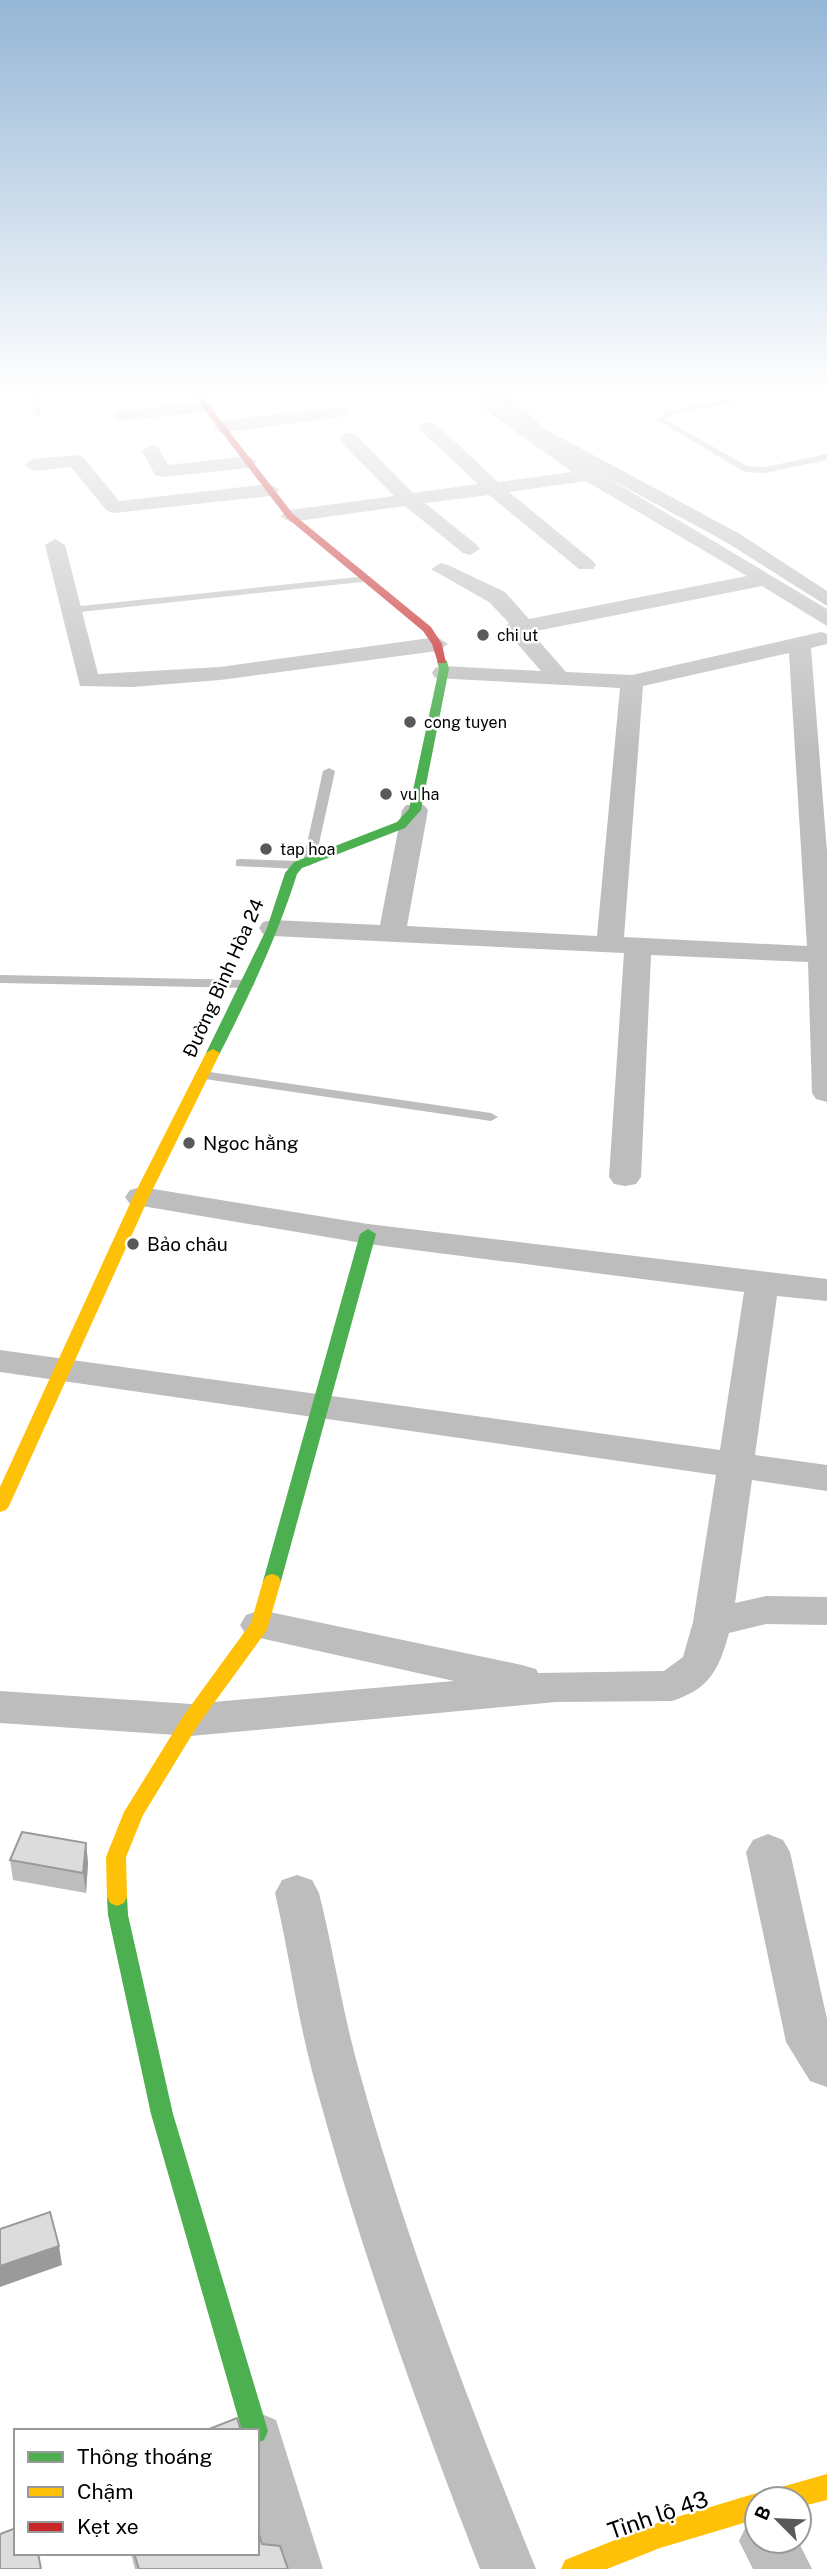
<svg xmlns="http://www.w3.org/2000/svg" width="827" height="2569" viewBox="0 0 827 2569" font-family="'Public Sans',sans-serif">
	<rect width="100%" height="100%" fill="#fff"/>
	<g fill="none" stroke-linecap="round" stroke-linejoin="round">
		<path fill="#bababa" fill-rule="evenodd" d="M 496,396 L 513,396 L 543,428 L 740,534 L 827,591 L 827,606 L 726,542 L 531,436 L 516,423 Z"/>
		<path fill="#bdbdbd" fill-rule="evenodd" d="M 30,396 L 38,396 L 41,416 L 34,414 Z
			M 746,396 L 761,396 L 671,415 L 666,420 L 747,466 L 765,467 L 827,454 L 827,460 L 765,473 L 745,472 L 657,420 L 665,411 Z
			M 367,576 L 372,579 L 371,581 L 71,613 L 66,610 L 71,607 Z
			M 329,768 L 335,771 L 315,862 L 309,866 L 303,862 L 323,771 Z
			M 240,859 L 298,861 L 304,865 L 298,869 L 236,866 L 236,860 Z
			M 0,975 L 248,980 L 255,984 L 248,988 L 0,983 Z
			M 203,1071 L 491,1113 L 498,1117 L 491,1121 L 198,1078 L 196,1075 L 198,1072 Z"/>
		<path fill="#bdbdbd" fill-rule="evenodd" d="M 474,396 L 492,396 L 596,471 L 827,609 L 827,626 L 762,586 L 531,632 L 566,672 L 632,675 L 821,632 L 827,634 L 827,644 L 811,648 L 827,852 L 827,1102 L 816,1099 L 812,1093 L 808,962 L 651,955 L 641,1177 L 636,1184 L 625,1186 L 614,1184 L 609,1177 L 624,953 L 273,936 L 263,934 L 259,928 L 263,922 L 273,920 L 380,925 L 402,810 L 406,805 L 424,805 L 428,810 L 407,926 L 597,936 L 620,688 L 435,678 L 432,673 L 435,668 L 443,666 L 541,671 L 508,633 L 505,628 L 509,623 L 489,602 L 431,569 L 441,563 L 448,565 L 505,592 L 529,619 L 747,576 L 586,481 L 509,492 L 593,561 L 596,565 L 593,569 L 579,569 L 489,495 L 425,503 L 477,545 L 480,549 L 470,555 L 463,553 L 405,506 L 290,522 L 280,516 L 290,510 L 394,496 L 341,442 L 339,438 L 348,432 L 355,434 L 413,493 L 478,484 L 421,431 L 419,427 L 421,423 L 435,423 L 498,482 L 572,472 L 483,408 ZM 789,653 L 807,946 L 624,937 L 643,686 Z
			M 205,402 L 211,403 L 214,407 L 211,411 L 121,421 L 112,416 L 121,411 Z
			M 340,407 L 349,412 L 346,416 L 221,433 L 212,427 L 221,421 Z
			M 151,445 L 158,447 L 168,465 L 248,456 L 257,462 L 248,468 L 162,477 L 155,475 L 142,451 Z
			M 76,455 L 83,457 L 119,501 L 270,484 L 280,490 L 270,496 L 114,513 L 107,511 L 71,467 L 34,471 L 24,465 L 34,459 Z
			M 55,539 L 65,545 L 98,674 L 220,667 L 437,637 L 448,644 L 437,651 L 220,680 L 132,687 L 80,686 L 45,545 Z
			M 141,1187 L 368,1224 L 827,1279 L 827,1301 L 777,1296 L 755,1455 L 827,1465 L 827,1491 L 752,1480 L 735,1603 L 766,1596 L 827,1597 L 827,1625 L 766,1624 L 729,1633 C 719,1669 710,1689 672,1701 L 556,1702 L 191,1736 L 0,1723 L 0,1691 L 191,1704 L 454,1681 L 246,1635 L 240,1625 L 246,1615 L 260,1610 L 522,1665 L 536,1669 L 538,1673 L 664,1671 L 683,1657 L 693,1622 L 716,1475 L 0,1372 L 0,1350 L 720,1450 L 744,1292 L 368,1244 L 130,1204 L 125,1197 L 130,1190 Z
			M 768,1834 L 783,1840 L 790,1852 L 827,2019 L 827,2087 L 810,2081 L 786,2042 L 746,1852 L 753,1840 Z
			M 297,1875 L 312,1880 L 319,1893 C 334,1953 343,2015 360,2074 C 407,2243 470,2407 536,2569 L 480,2569 C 417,2407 358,2243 313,2075 C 297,2015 289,1953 275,1893 L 282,1880 Z
			M 257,2412 L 276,2420 L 323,2569 L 267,2569 L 257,2534 L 257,2431 L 234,2431 L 238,2420 Z
			M 757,2518 L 757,2541 L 798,2541 L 812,2569 L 753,2569 L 739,2541 L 748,2522 Z"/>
		<path fill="#4caf50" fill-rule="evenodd" d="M 442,658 L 447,661 L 449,669 L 421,810 L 405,828 L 302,868 L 297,874 C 277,937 250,994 220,1053 L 218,1056 L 208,1056 L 206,1053 L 267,928 L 285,873 L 294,862 L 397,822 L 409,809 L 439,669 L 437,661 Z
			M 368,1229 L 376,1234 L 281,1581 L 278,1586 L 266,1586 L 263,1581 L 360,1234 Z
			M 117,1888 L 124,1891 L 127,1897 L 128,1915 L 173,2114 L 268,2431 L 264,2440 L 257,2443 L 257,2431 L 242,2431 L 151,2114 L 108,1915 L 107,1897 L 110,1891 Z"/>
		<path fill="#ffc107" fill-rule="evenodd" d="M 213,1049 L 220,1053 L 149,1197 L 9,1506 L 6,1510 L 0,1512 L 0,1487 L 133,1197 L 206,1053 Z
			M 272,1574 L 278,1576 L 281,1581 L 267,1630 L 198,1725 L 143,1815 L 126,1857 L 127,1897 L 124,1903 L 117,1906 L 110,1903 L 107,1897 L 106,1857 L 124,1812 L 184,1715 L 251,1623 L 263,1581 L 266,1576 Z
			M 827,2474 L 827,2500 L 799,2507 L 799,2499 L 767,2499 L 771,2490 Z
			M 757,2493 L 767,2499 L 757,2499 L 757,2519 L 660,2548 L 607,2569 L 561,2569 L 565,2560 L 660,2522 Z"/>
		<path fill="#c62828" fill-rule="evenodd" d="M 194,396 L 202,396 L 293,514 L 431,627 L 442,644 L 446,663 L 438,663 L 432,644 L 423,631 L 287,518 Z"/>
	</g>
	<path fill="#bdbdbd" d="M 86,1843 L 88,1863 L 86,1893 L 13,1880 L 10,1860 Z
		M 262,2544 L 288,2569 L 135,2569 L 131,2553 L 257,2553 Z"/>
	<path fill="#9a9a9a" d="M 86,1843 L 88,1863 L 86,1893 L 83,1873 Z
		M 59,2246 L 62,2265 L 0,2287 L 0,2266 Z"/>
	<path fill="#dcdcdc" stroke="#9a9a9a" stroke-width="2" d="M 22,1832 L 86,1843 L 83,1873 L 10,1860 Z
		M 50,2212 L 59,2246 L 0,2266 L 0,2229 Z
		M 237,2418 L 241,2431 L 204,2431 Z
		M 257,2527 L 262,2544 L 280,2546 L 288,2569 L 139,2569 L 134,2553 L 257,2553 Z
		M 16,2528 L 16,2553 L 38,2553 L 41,2569 L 0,2569 L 0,2534 Z"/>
	<linearGradient id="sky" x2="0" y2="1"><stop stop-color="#95b6d6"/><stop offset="0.52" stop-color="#fff"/><stop offset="1" stop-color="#fff" stop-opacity="0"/></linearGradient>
	<rect width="827" height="755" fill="url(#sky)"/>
	<g fill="#595959" stroke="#fff" stroke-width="2.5">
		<circle cx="483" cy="635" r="7"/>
		<circle cx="410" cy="722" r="7"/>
		<circle cx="386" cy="794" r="7"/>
		<circle cx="266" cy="849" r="7"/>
		<circle cx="189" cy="1143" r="7"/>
		<circle cx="133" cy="1244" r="7"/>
	</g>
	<g text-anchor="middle" stroke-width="5" stroke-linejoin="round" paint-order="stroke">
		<g font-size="16" fill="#000" stroke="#fff" text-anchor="start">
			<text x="497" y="641">chi ut</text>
			<text x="424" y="728">cong tuyen</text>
			<text x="400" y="800">vu ha</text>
			<text x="280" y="855">tap hoa</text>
		</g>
		<g font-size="19" fill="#000" stroke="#fff">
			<text transform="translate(223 978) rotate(-66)" y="7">Đường Bình Hòa 24</text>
		</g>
		<g font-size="19" fill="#000" stroke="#fff" text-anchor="start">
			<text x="203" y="1150">Ngoc hằng</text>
			<text x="147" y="1251">Bảo châu</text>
		</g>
		<g font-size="23" fill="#000" stroke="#fff">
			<text transform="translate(658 2515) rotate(-19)" y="8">Tỉnh lộ 43</text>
		</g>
	</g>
	<rect x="14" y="2429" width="245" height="126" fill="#ffffff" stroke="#999999" stroke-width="2"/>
	<rect x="28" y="2452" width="35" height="10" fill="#4caf50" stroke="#999999" stroke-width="2"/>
	<text x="77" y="2464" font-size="21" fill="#000000">Thông thoáng</text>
	<rect x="28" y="2487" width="35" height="10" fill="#ffc107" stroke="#999999" stroke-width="2"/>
	<text x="77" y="2499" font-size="21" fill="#000000">Chậm</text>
	<rect x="28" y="2522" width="35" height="10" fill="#c62828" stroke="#999999" stroke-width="2"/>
	<text x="77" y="2534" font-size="21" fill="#000000">Kẹt xe</text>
	<g transform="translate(778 2520) rotate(294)"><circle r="33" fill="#ffffff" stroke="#999999" stroke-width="2"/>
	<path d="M0-5L12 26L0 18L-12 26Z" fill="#595959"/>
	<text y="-10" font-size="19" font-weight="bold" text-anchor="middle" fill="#000000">B</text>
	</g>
</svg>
